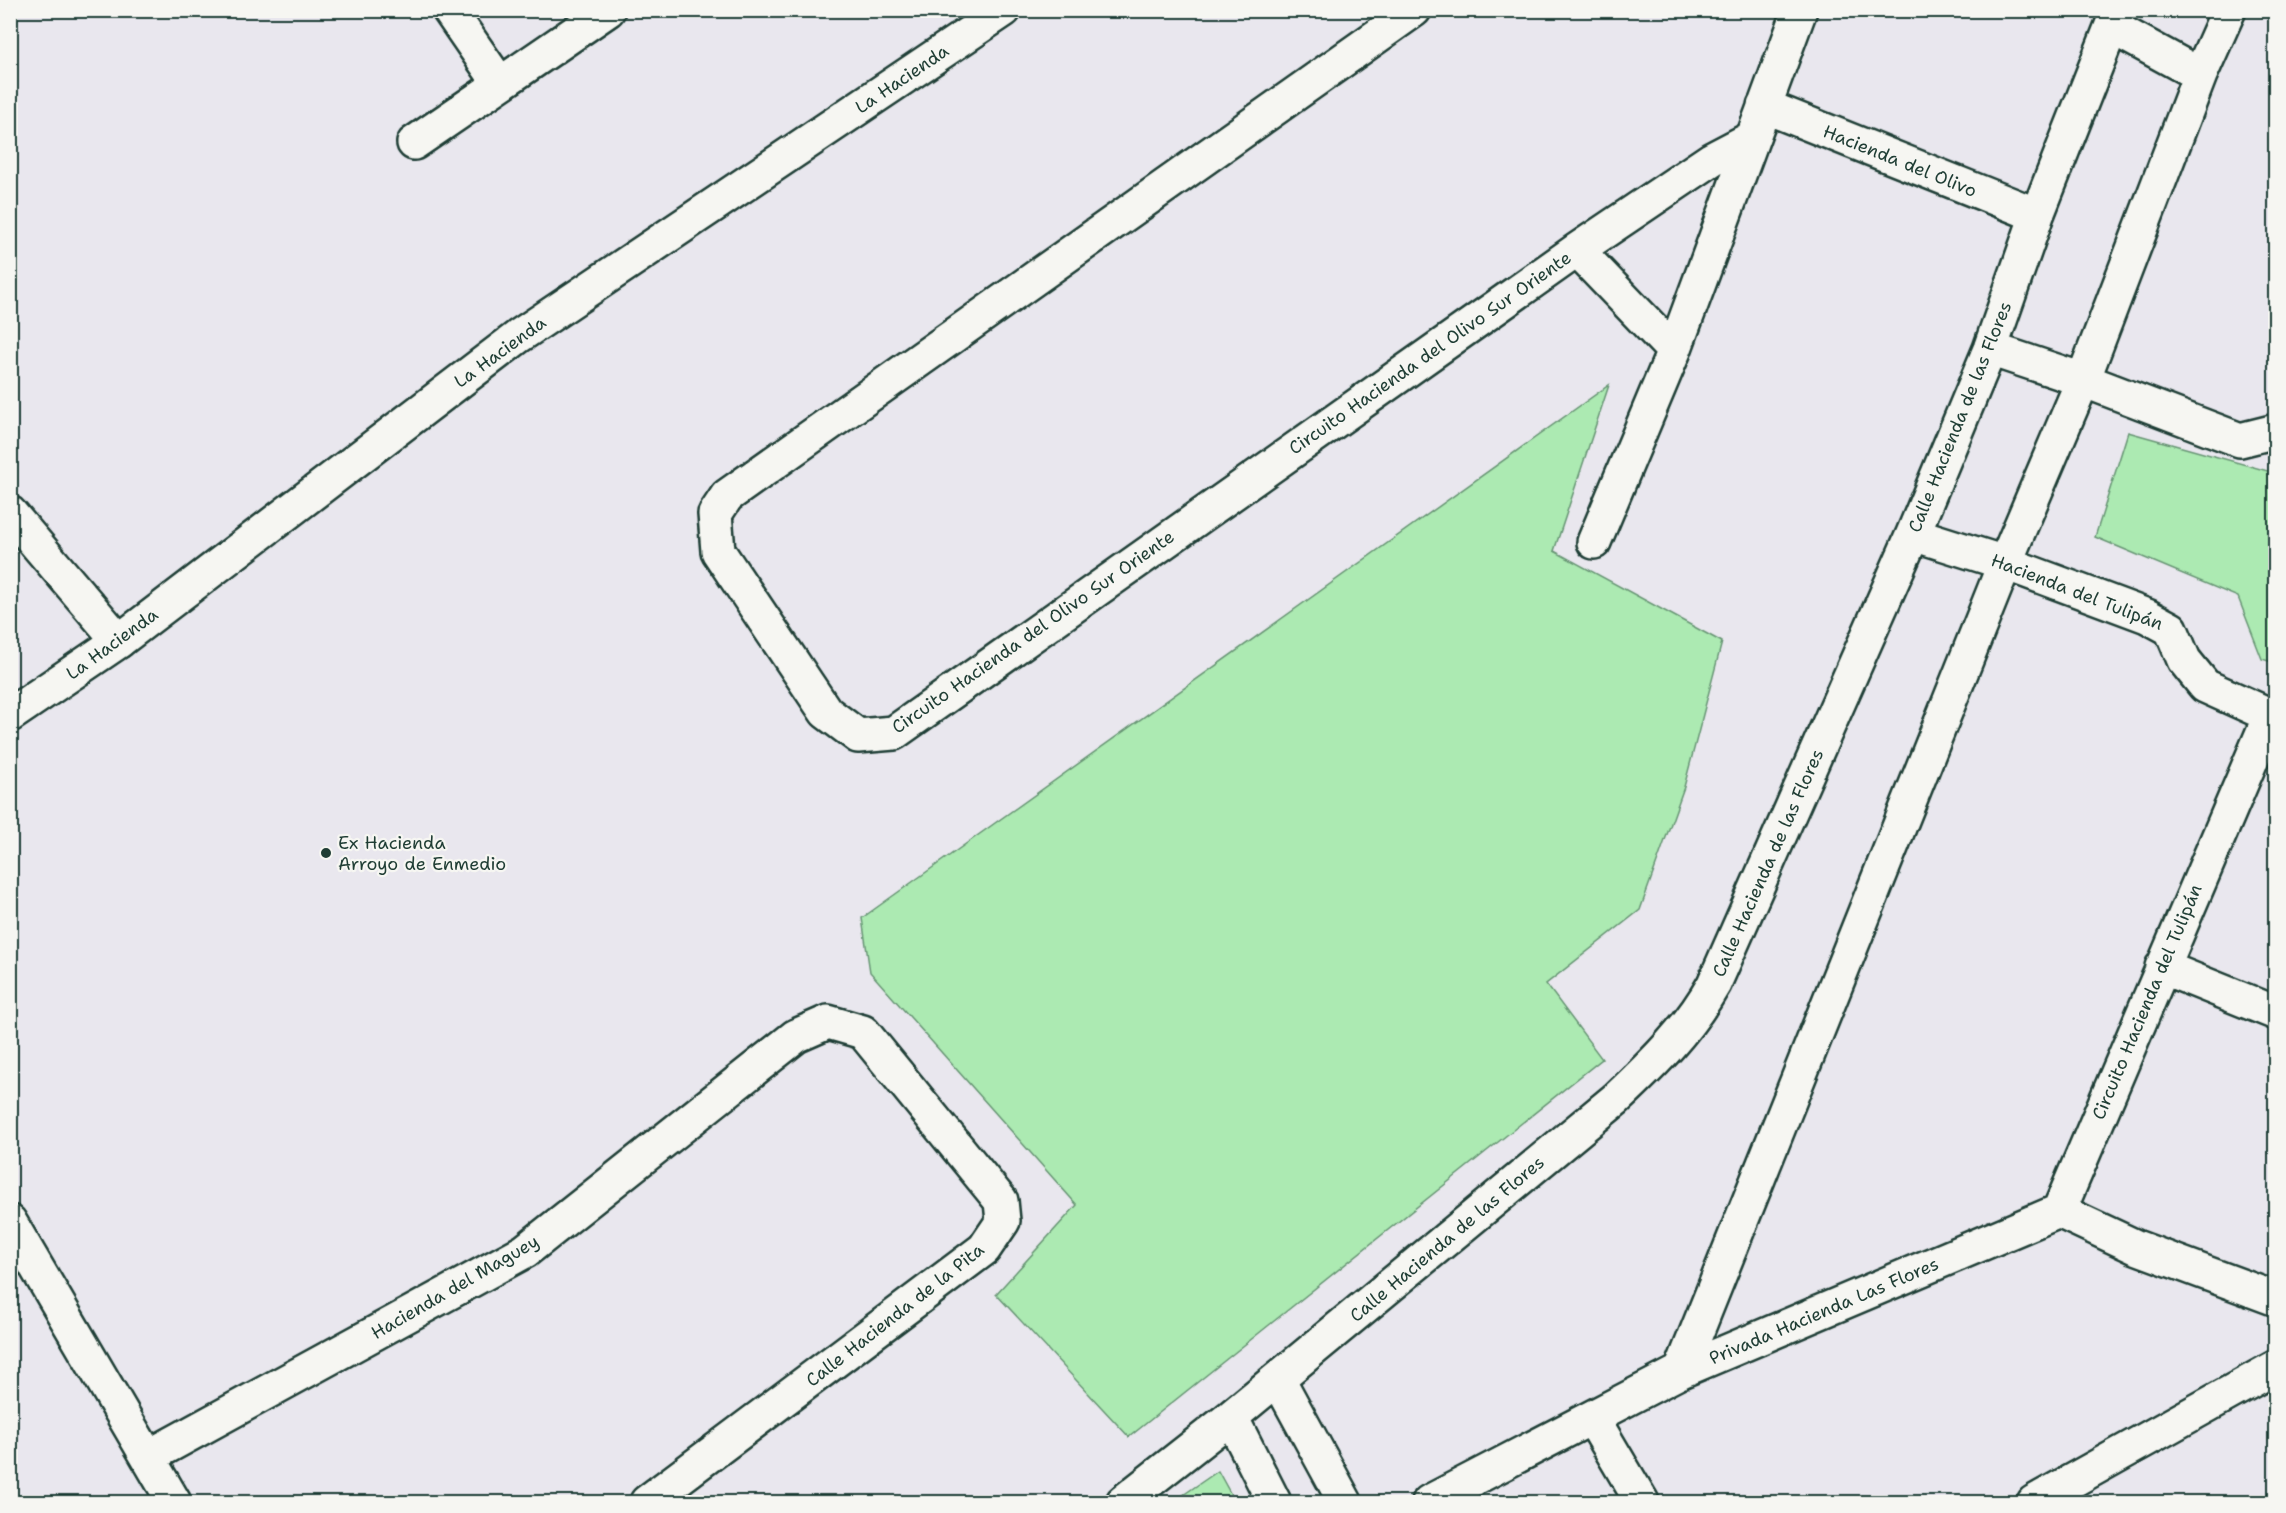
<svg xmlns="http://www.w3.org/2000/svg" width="2286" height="1513" viewBox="0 0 2286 1513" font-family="'Shantell Sans',sans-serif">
	<rect width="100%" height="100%" fill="#e9e7ee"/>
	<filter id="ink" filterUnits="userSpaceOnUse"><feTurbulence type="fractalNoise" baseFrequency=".0167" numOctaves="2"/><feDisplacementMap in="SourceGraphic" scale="12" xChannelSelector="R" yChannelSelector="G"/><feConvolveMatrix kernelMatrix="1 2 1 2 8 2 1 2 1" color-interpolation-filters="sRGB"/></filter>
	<g filter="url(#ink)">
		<path fill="#aceab2" stroke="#669473" stroke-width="1.5" d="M 1609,385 L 1554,551 L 1722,642 L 1684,787 L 1640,910 L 1546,984 L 1602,1059 L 1129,1437 L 996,1294 L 1077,1205 L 870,972 L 862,918 Z
			M 2128,432 L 2275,473 L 2275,663 L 2262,659 L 2238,597 L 2095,537 Z
			M 1218,1471 L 1235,1502 L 1173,1502 Z"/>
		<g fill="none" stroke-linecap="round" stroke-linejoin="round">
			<g stroke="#1f3d34" stroke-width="38">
				<path id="minor" d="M 449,10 L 500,84
					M 1414,10 L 727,496 L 715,514 L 718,551 L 826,712 L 858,736 L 894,733 L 1577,250 L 1712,159 L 1752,138
					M 2112,27 L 2200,75
					M 1764,106 L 2037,215
					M 414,143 L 608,10
					M 1577,250 L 1674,351
					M 1990,349 L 2083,380 L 2240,440 L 2276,431
					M 10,513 L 119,641
					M 1913,534 L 2005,563 L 2147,616 L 2171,629 L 2184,660 L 2205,686 L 2276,718
					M 1594,542 L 1674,351 L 1800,10
					M 2270,716 L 2059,1211 L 2136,1247 L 2276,1299
					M 2162,967 L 2276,1013
					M 10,1222 L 174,1502
					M 1681,1371 L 2005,563 L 2083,380 L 2200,75 L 2229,10
					M 1278,1379 L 1345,1502
					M 1231,1417 L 1274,1502
					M 1593,1419 L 1642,1502
					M 148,1457 L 525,1251 L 796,1036 L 828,1022 L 863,1032 L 1001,1201 L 1003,1221 L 984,1249 L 647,1502
					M 1123,1502 L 1231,1417 L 1616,1099 C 1654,1063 1688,1030 1714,984 L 1913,534 L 1990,349 L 2037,215 L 2118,10
					M 1429,1502 L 1681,1371 L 2059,1211
					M 2034,1502 L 2276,1367"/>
			</g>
			<g stroke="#1f3d34" stroke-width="38">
				<path id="tertiary" d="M 10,715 L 119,641 L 519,336 L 1004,10"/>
			</g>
			<use href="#minor" stroke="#f6f6f2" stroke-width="33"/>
			<use href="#tertiary" stroke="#f6f6f2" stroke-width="33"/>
		</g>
	</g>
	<circle fill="#1f3d34" stroke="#f6f6f2" stroke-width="2" cx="326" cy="853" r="6"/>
	<g text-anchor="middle" stroke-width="4.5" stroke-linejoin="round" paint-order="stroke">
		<g font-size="18" fill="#1f3d34" stroke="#f6f6f2">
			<text transform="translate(902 79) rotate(-34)" y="6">La Hacienda</text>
			<text transform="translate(1900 161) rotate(22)" y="6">Hacienda del Olivo</text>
			<text transform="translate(500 352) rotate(-36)" y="6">La Hacienda</text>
			<text transform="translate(1430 353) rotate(-35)" y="6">Circuito Hacienda del Olivo Sur Oriente</text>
			<text transform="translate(1960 417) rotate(-68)" y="6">Calle Hacienda de las Flores</text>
			<text transform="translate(2077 592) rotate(21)" y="6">Hacienda del Tulipán</text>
			<text transform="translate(1033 632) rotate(-35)" y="6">Circuito Hacienda del Olivo Sur Oriente</text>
			<text transform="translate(112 644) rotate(-36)" y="6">La Hacienda</text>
			<text transform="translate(1768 863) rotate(-66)" y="6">Calle Hacienda de las Flores</text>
			<text transform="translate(2147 1002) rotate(-67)" y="6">Circuito Hacienda del Tulipán</text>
			<text transform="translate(1447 1239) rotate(-40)" y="6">Calle Hacienda de las Flores</text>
			<text transform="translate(455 1287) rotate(-30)" y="6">Hacienda del Maguey</text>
			<text transform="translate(1824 1311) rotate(-23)" y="6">Privada Hacienda Las Flores</text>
			<text transform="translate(895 1315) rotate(-38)" y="6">Calle Hacienda de la Pita</text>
		</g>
		<g font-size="18" fill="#1f3d34" stroke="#f6f6f2" text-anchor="start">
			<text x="338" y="849">Ex Hacienda<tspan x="338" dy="21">Arroyo de Enmedio</tspan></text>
		</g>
	</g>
	<rect width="2286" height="1513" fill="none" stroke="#f6f6f2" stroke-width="36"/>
	<rect x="18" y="18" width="2250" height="1477" fill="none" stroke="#1f3d34" stroke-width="2" filter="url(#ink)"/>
</svg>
